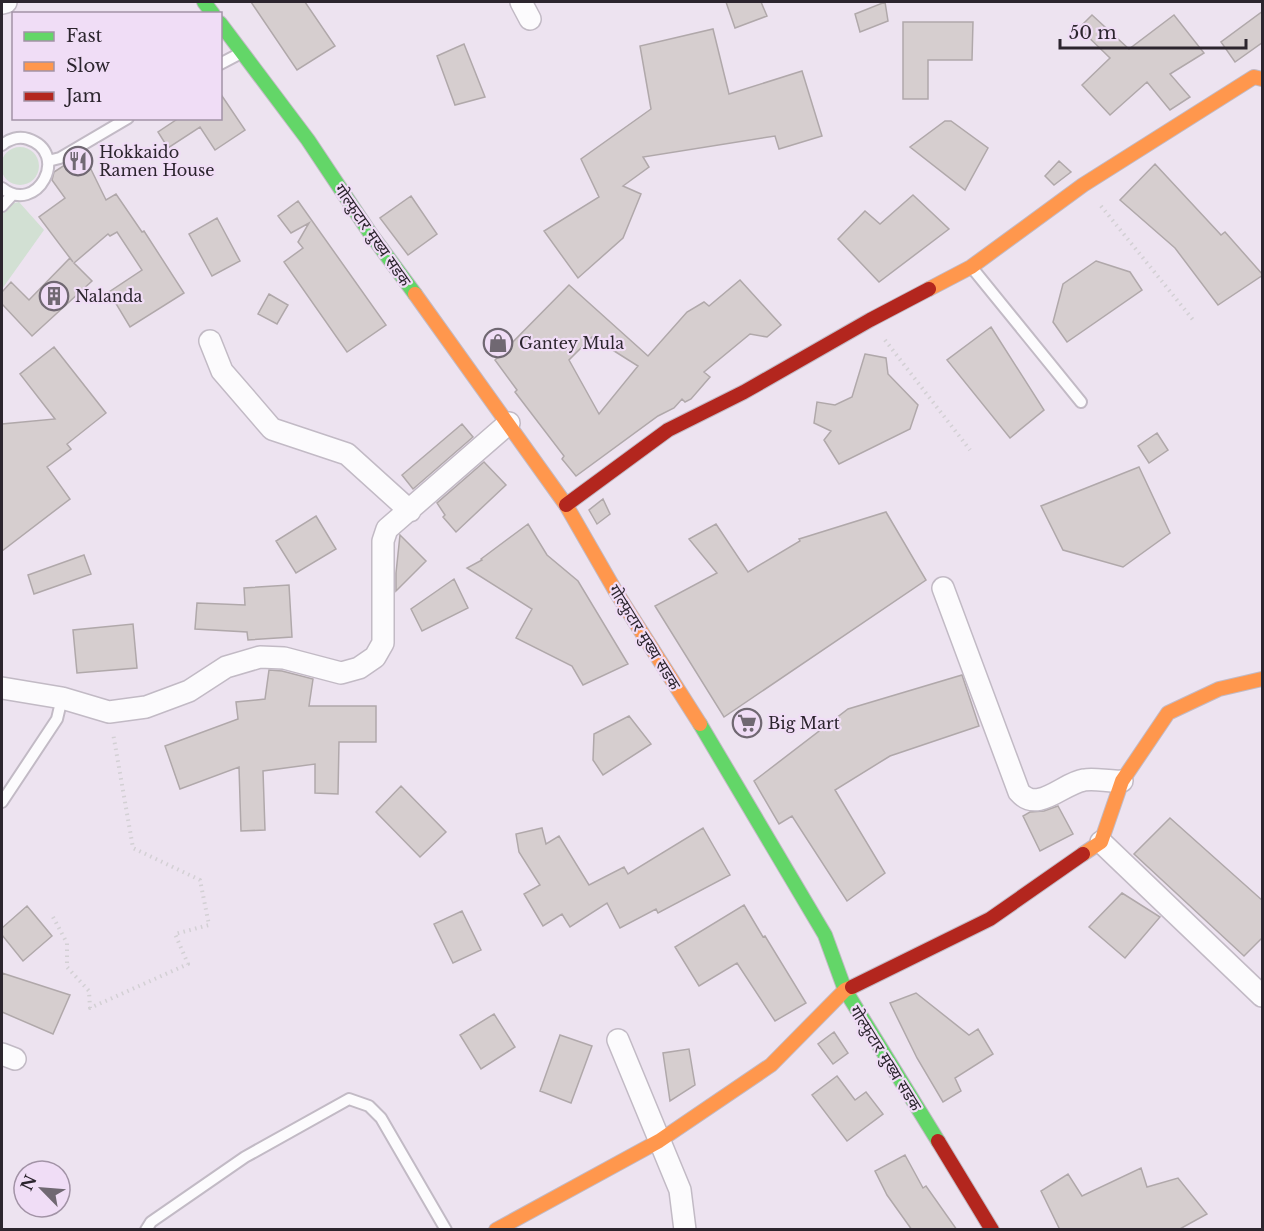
<svg xmlns="http://www.w3.org/2000/svg" width="1264" height="1231" viewBox="0 0 1264 1231" font-family="'Libre Baskerville','Noto Sans Devanagari',serif">
	<rect width="100%" height="100%" fill="#ede3f0"/>
	<path fill="#d2e0d3" d="M1 166a19 19 0 1 1 38 0a19 19 0 1 1-38 0Z
		M 19,202 L 44,230 L 2,289 L 2,206 Z"/>
	<path fill="#d6cecf" stroke="#b0a8aa" stroke-width="1.5" fill-rule="evenodd" d="M 251,2 L 305,2 L 335,46 L 297,70 Z
		M 726,2 L 761,2 L 767,16 L 735,28 Z
		M 885,2 L 888,21 L 860,32 L 855,14 Z
		M 1263,11 L 1263,42 L 1235,62 L 1221,42 Z
		M 1092,15 L 1129,49 L 1174,15 L 1204,53 L 1170,74 L 1190,97 L 1170,110 L 1147,82 L 1110,115 L 1082,85 L 1110,58 L 1079,28 Z
		M 903,22 L 973,22 L 972,60 L 928,60 L 928,99 L 903,99 Z
		M 713,29 L 729,94 L 802,71 L 822,136 L 779,149 L 775,136 L 643,157 L 649,167 L 623,186 L 641,194 L 623,238 L 578,278 L 544,231 L 599,197 L 581,159 L 651,109 L 640,46 Z
		M 464,44 L 485,97 L 455,105 L 437,56 Z
		M 220,93 L 245,130 L 215,150 L 200,127 L 168,148 L 158,132 L 179,118 L 220,118 Z
		M 945,121 L 951,121 L 988,148 L 965,190 L 910,147 Z
		M 83,153 L 106,200 L 116,194 L 142,232 L 144,231 L 184,293 L 130,327 L 109,292 L 142,270 L 117,232 L 110,236 L 108,234 L 74,263 L 92,281 L 32,336 L 2,304 L 2,292 L 11,282 L 29,300 L 70,258 L 73,262 L 39,217 L 65,198 L 52,180 L 54,172 Z
		M 1059,161 L 1071,172 L 1054,185 L 1045,176 Z
		M 1155,164 L 1221,235 L 1225,232 L 1263,275 L 1218,305 L 1175,248 L 1120,200 Z
		M 913,195 L 949,229 L 879,282 L 838,239 L 865,211 L 880,224 Z
		M 411,196 L 437,234 L 408,255 L 380,218 Z
		M 298,201 L 386,325 L 347,352 L 284,262 L 303,248 L 298,242 L 309,223 L 291,233 L 278,216 Z
		M 217,218 L 240,261 L 212,276 L 189,234 Z
		M 1096,261 L 1130,272 L 1142,290 L 1067,342 L 1053,322 L 1063,284 Z
		M 740,280 L 781,325 L 767,337 L 750,334 L 704,372 L 710,377 L 691,399 L 685,402 L 682,399 L 674,408 L 658,416 L 576,476 L 562,459 L 564,456 L 515,392 L 517,390 L 495,360 L 569,285 L 648,356 L 687,312 L 704,302 L 709,306 ZM 592,337 L 638,366 L 599,414 L 569,360 Z
		M 269,294 L 288,305 L 277,324 L 258,314 Z
		M 991,327 L 1044,410 L 1010,438 L 947,360 Z
		M 54,347 L 106,413 L 67,444 L 71,449 L 47,467 L 70,499 L 2,551 L 2,424 L 55,419 L 20,374 Z
		M 865,354 L 886,358 L 888,374 L 918,405 L 910,429 L 839,464 L 824,440 L 831,431 L 814,423 L 817,402 L 835,405 L 852,397 Z
		M 462,424 L 473,437 L 413,489 L 402,475 Z
		M 1157,433 L 1168,450 L 1149,463 L 1138,446 Z
		M 484,462 L 506,485 L 456,532 L 443,517 L 445,515 L 437,503 Z
		M 1139,467 L 1170,533 L 1123,567 L 1063,550 L 1041,506 Z
		M 603,499 L 610,514 L 597,524 L 589,510 Z
		M 886,512 L 926,580 L 724,717 L 655,606 L 717,573 L 689,539 L 716,524 L 748,572 L 800,541 L 799,539 Z
		M 316,516 L 336,549 L 296,573 L 276,541 Z
		M 528,524 L 547,555 L 578,581 L 628,664 L 583,685 L 572,666 L 516,638 L 532,609 L 467,568 L 482,560 L 481,559 Z
		M 400,535 L 426,561 L 396,591 L 396,573 Z
		M 84,555 L 91,574 L 34,594 L 28,575 Z
		M 454,579 L 468,608 L 422,631 L 411,609 Z
		M 289,585 L 292,637 L 248,640 L 247,632 L 195,629 L 197,603 L 245,605 L 244,588 Z
		M 133,624 L 137,668 L 77,673 L 73,630 Z
		M 269,670 L 282,671 L 313,679 L 309,706 L 376,706 L 376,742 L 339,742 L 338,794 L 315,793 L 315,764 L 263,771 L 265,830 L 241,831 L 239,767 L 180,789 L 165,746 L 238,719 L 236,702 L 265,699 Z
		M 962,675 L 979,726 L 890,756 L 835,790 L 885,873 L 847,901 L 792,816 L 779,824 L 754,781 L 848,709 Z
		M 629,716 L 651,744 L 603,775 L 593,760 L 594,734 Z
		M 401,786 L 446,832 L 420,857 L 376,812 Z
		M 1058,806 L 1073,834 L 1040,851 L 1023,816 L 1030,812 L 1044,811 Z
		M 1170,818 L 1263,901 L 1263,937 L 1244,956 L 1134,854 Z
		M 542,828 L 546,844 L 559,836 L 589,885 L 624,867 L 628,874 L 703,828 L 730,875 L 658,913 L 656,909 L 620,928 L 607,903 L 570,927 L 562,914 L 543,926 L 524,894 L 540,885 L 519,852 L 516,834 Z
		M 1122,893 L 1160,917 L 1125,958 L 1089,927 Z
		M 744,905 L 763,937 L 765,936 L 806,1003 L 775,1021 L 737,963 L 699,986 L 675,947 Z
		M 27,906 L 52,936 L 23,961 L 2,935 L 2,928 Z
		M 462,911 L 481,950 L 453,963 L 434,924 Z
		M 2,973 L 70,995 L 53,1034 L 2,1012 Z
		M 916,993 L 969,1035 L 978,1029 L 993,1054 L 955,1078 L 961,1091 L 943,1102 L 917,1058 L 890,1003 Z
		M 494,1014 L 515,1047 L 481,1069 L 460,1035 Z
		M 834,1032 L 848,1053 L 833,1064 L 818,1044 Z
		M 560,1035 L 592,1046 L 571,1103 L 540,1091 Z
		M 689,1049 L 695,1085 L 670,1101 L 663,1053 Z
		M 837,1076 L 855,1100 L 866,1092 L 883,1114 L 847,1141 L 812,1095 Z
		M 905,1155 L 923,1188 L 926,1186 L 957,1230 L 912,1230 L 887,1195 L 875,1171 Z
		M 1141,1168 L 1147,1187 L 1178,1178 L 1207,1214 L 1178,1230 L 1060,1230 L 1041,1191 L 1068,1174 L 1082,1196 Z"/>
	<g fill="none" stroke-linecap="round" stroke-linejoin="round">
		<g stroke="#c2bac5" stroke-width="14">
			<path id="lane" d="M 220,64 L 239,54
				M 2,145 C 9,139 19,136 28,139 C 71,153 37,216 2,188
				M 48,161 L 60,158 L 128,118
				M 2,206 L 13,194
				M 973,269 L 1081,402
				M 2,802 L 57,719 L 62,698
				M 146,1230 L 151,1222 L 245,1157 L 349,1099 L 369,1106 L 381,1118 L 446,1230"/>
		</g>
		<g stroke="#c2bac5" stroke-width="24">
			<path id="street" d="M 521,2 L 530,19
				M 2,3 L 6,2
				M 210,341 L 222,371 L 272,429 L 347,454 L 410,511
				M 943,588 L 1019,792 C 1038,814 1063,783 1084,780 C 1096,778 1109,782 1122,781
				M 2,688 L 62,698 L 109,712 L 146,707 L 189,691 L 226,667 L 260,657 L 284,658 L 341,673 L 359,668 L 375,657 L 383,643 L 383,541 L 387,529 L 509,423
				M 1101,842 L 1262,996
				M 618,1040 L 680,1190 L 685,1230
				M 2,1054 L 15,1059"/>
		</g>
		<g stroke="#c2bac5" stroke-width="16">
			<path id="fast" d="M 204,2 L 213,14
				M 220,23 L 308,140 L 370,233 L 415,294
				M 700,724 L 825,935 L 845,990 L 938,1141"/>
		</g>
		<g stroke="#c2bac5" stroke-width="16">
			<path id="slow" d="M 929,289 L 971,267 L 1083,185 L 1254,77 L 1262,79
				M 415,294 L 566,505 L 616,592 L 700,724
				M 1083,854 L 1101,842 L 1122,781 L 1168,713 L 1219,689 L 1262,679
				M 496,1230 L 659,1141 L 771,1065 L 845,990 L 852,987"/>
		</g>
		<g stroke="#c2bac5" stroke-width="16">
			<path id="jam" d="M 566,505 L 668,430 L 744,392 L 870,320 L 929,289
				M 852,987 L 990,919 L 1083,854
				M 938,1141 L 992,1230"/>
		</g>
		<path stroke="#d3d0d4" stroke-width="4" stroke-dasharray="1.5 4.5" stroke-linecap="butt" d="M 1101,206 L 1194,321
			M 885,340 L 970,450
			M 53,917 L 67,943 L 67,967 L 89,991 L 90,1008 L 188,964 L 175,934 L 209,925 L 200,880 L 133,848 L 113,733"/>
		<use href="#lane" stroke="#fcfbfd" stroke-width="10"/>
		<use href="#street" stroke="#fcfbfd" stroke-width="21"/>
		<use href="#fast" stroke="#63d668" stroke-width="14"/>
		<use href="#slow" stroke="#ff974d" stroke-width="14"/>
		<use href="#jam" stroke="#b3261e" stroke-width="14"/>
	</g>
	<defs>
		<g id="restaurant-ring" transform="scale(1.5)"><circle r="9.5" fill="#f0ddf6" stroke="#706872" stroke-width="1.5"/><path d="M-5-6h1v4h1v-4h1v4h1v-4h1v5L-1.5 .5V6h-2V.5L-5-1ZM5-6V6H3V1.5H1.5Q1.5-4 5-6Z" fill="#706872"/></g>
		<g id="building-ring" transform="scale(1.5)"><circle r="9.5" fill="#f0ddf6" stroke="#706872" stroke-width="1.5"/><path d="M-4-6H4V6H1V3H-1V6H-4ZM-2.5-4.3h1.7v1.8h-1.7ZM.8-4.3h1.7v1.8H.8ZM-2.5-1h1.7V.8h-1.7ZM.8-1h1.7V.8H.8Z" fill="#706872"/></g>
		<g id="shop-ring" transform="scale(1.5)"><circle r="9.5" fill="#f0ddf6" stroke="#706872" stroke-width="1.5"/><path d="M-5-2.5h2.3a2.7 3.5 0 0 1 5.4 0H5L5.5 6h-11ZM-1.5-2.5h3a1.5 2.3 0 0 0-3 0Z" fill="#706872"/></g>
		<g id="supermarket-ring" transform="scale(1.5)"><circle r="9.5" fill="#f0ddf6" stroke="#706872" stroke-width="1.5"/><path d="M-6-5.5h2.5l.6 2H6L4.5 2H-2.5L-4.4-4H-6ZM-1.5 3.2a1.3 1.3 0 1 0 .1 0ZM3 3.2a1.3 1.3 0 1 0 .1 0Z" fill="#706872"/></g>
	</defs>
	<g fill-rule="evenodd">
		<use href="#restaurant-ring" x="78" y="161"/>
		<use href="#building-ring" x="54" y="296"/>
		<use href="#shop-ring" x="498" y="343"/>
		<use href="#supermarket-ring" x="747" y="723"/>
	</g>
	<g text-anchor="middle" stroke-width="4.5" stroke-linejoin="round" paint-order="stroke">
		<g font-size="16" fill="#2c252e" stroke="#f0ddf6" text-anchor="start">
			<text x="99" y="158">Hokkaido<tspan x="99" dy="18">Ramen House</tspan></text>
			<text x="75" y="302">Nalanda</text>
			<text x="519" y="349">Gantey Mula</text>
			<text x="768" y="729">Big Mart</text>
		</g>
		<g font-size="16" fill="#2c252e" stroke="#f0ddf6">
			<text transform="translate(373 235) rotate(55)" y="6">गोल्फुटार मुख्य सडक</text>
			<text transform="translate(645 637) rotate(58)" y="6">गोल्फुटार मुख्य सडक</text>
			<text transform="translate(886 1058) rotate(58)" y="6">गोल्फुटार मुख्य सडक</text>
		</g>
	</g>
	<rect width="1264" height="1231" fill="none" stroke="#2c252e" stroke-width="6"/>
	<rect x="12" y="12" width="210" height="108" fill="#f0ddf6" stroke="#a293a6" stroke-width="1.5"/>
	<rect x="24" y="32" width="30" height="9" fill="#63d668" stroke="#a293a6" stroke-width="1.5"/>
	<text x="66" y="42" font-size="18" fill="#2c252e">Fast</text>
	<rect x="24" y="62" width="30" height="9" fill="#ff974d" stroke="#a293a6" stroke-width="1.5"/>
	<text x="66" y="72" font-size="18" fill="#2c252e">Slow</text>
	<rect x="24" y="92" width="30" height="9" fill="#b3261e" stroke="#a293a6" stroke-width="1.5"/>
	<text x="66" y="102" font-size="18" fill="#2c252e">Jam</text>
	<g transform="translate(42 1189) rotate(295)"><circle r="28" fill="#f0ddf6" stroke="#a293a6" stroke-width="1.5"/>
	<path d="M0-4.5L10 22L0 15L-10 22Z" fill="#706872"/>
	<text y="-9" font-size="16" font-weight="bold" text-anchor="middle" fill="#2c252e">N</text>
	</g>
	<path d="M1060 39v9h186v-9" fill="none" stroke="#2c252e" stroke-width="3"/>
	<text x="1069" y="39" font-size="18" fill="#2c252e" stroke="#f0ddf6" stroke-width="4.5" paint-order="stroke">50 m</text>
</svg>
